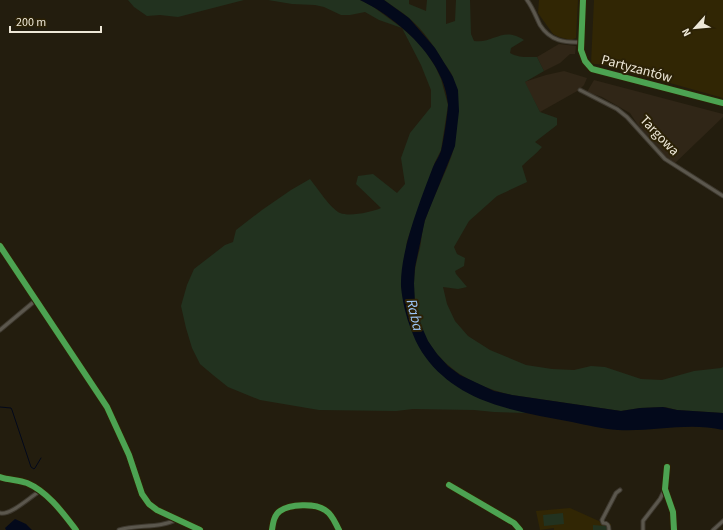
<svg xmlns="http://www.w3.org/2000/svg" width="723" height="530" viewBox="0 0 723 530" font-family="'Source Sans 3',sans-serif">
	<rect width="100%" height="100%" fill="#231d0e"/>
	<path fill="#302617" d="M 559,44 L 576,46 L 575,54 L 570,54 L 560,63 L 544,71 L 537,57 Z
		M 564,71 L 587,78 L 584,85 L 579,90 L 540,112 L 524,82 L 546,75 Z
		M 594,80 L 723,114 L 723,117 L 674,164 L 666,157 L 638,125 L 630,113 L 602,97 L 587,92 Z"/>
	<path fill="#312604" d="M 539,0 L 578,0 L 576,38 L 571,40 L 559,37 L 553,34 L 538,13 Z
		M 594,0 L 723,0 L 723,98 L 606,65 L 594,64 L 591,63 Z
		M 570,508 L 599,521 L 602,524 L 611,524 L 611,530 L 554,530 L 554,528 L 540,530 L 536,511 Z"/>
	<path fill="#22321f" d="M 128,0 L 244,0 L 178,17 L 160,15 L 147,16 L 134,7 Z
		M 268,0 L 360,0 L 372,6 L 402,28 L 421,45 L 435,66 L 441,79 L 448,105 L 441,150 L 435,162 L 429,179 L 407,241 L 401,286 L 408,321 L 451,382 L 481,399 L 528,413 L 494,412 L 474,410 L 413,409 L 396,411 L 319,410 L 260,400 L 228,387 L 213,375 L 200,364 L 192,348 L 186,328 L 181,306 L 187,285 L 194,269 L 225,245 L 233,242 L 236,230 L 262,210 L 291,190 L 310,179 C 318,189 330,208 340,213 C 350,217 372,212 381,208 L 356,184 L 358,176 L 373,174 L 397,193 L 405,184 L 401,158 L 410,133 L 431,107 L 431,90 L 421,65 L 402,28 L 379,20 L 365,12 L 350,15 L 341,15 L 324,7 L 315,5 L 292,4 Z
		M 384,0 L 409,0 L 409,4 L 426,11 L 427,0 L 446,0 L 446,24 L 455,21 L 456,0 L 470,0 L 471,34 L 474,41 C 494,44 502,26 524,40 L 511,48 L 510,53 C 519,58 527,57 537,57 L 544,71 L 525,82 L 540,112 L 557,118 L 557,125 L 535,142 L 542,147 C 536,154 529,159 522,166 L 527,182 L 497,196 L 469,221 L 454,247 L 457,254 L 465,258 L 464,266 L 455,271 L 456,274 L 467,287 L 458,289 L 443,287 L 447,304 L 455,321 L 468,336 L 490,350 L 526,365 L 552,369 L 574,370 L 591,366 L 605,367 L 641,379 L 662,380 L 694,371 L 721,368 L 723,367 L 723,413 L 677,410 L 665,407 L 640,408 L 621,411 L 512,395 C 454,382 413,347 414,283 C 414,271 417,259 420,248 C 422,238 422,227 426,218 C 434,194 447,172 454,148 C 456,141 455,87 453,78 C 452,73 447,67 444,63 C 435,47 423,30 409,18 C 401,11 392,6 384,0 Z
		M 563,513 L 564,524 L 544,526 L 543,515 Z
		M 593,525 L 607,526 L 607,530 L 593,530 Z"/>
	<path fill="#03091b" d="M 360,0 L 384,0 L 409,18 L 435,48 L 453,77 L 458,90 L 459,111 L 455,146 L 425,220 L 415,267 L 414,283 L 415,305 L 421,325 L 428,341 L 437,354 L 448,366 L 460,375 L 494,391 L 512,395 L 621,411 L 640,408 L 663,407 L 677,410 L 723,413 L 723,430 C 688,422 653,432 618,430 C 602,429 587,425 572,422 C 541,416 509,411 480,399 C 448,385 422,362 411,329 C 406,316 402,300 401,286 C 400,251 420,201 433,167 C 435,162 439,157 441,151 C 443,144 448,112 448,104 C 445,60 398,18 360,0 Z
		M 15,519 L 26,524 L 32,530 L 6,530 L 5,528 Z"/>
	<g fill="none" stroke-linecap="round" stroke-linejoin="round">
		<path stroke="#03091b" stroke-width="1" d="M 0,407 L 11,408 L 12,410 L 31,467 L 34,469 L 35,468 L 41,458"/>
		<g stroke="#3e392f" stroke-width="5">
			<path id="minor" d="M 527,0 C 533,8 536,17 540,25 C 550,41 565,43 582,42
				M 583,0 L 581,50 L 585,61 L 592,69 L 723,103
				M 580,90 L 617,109 L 627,117 L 665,159 L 723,196
				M 0,330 L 36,300
				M 667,467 L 665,489 L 673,512 L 674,530
				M 0,477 C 9,480 19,480 27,483 C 48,492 63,513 76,530
				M 449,485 L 514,523 L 520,530
				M 0,513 C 10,516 30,497 40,491
				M 119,530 C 138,524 160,529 177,519
				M 272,530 C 273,523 274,515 280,511 C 290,504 315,503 325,510 C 333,515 335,523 339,530
				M 609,530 C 609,525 608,523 603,523 L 602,520 L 616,493 L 620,490
				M 643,530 L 643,521 L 660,499 L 665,489
				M 713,530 L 723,521"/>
		</g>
		<g stroke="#3e392f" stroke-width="5.5">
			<path id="tertiary" d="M 0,246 L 107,407 L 129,455 L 142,494 L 149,504 L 157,510 L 200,530"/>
		</g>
		<use href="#minor" stroke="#5b574d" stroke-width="3"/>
		<use href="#tertiary" stroke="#5b574d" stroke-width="3.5"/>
		<g stroke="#2b2106" stroke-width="8">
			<path id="cycleway" d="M 583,0 L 581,50 L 585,61 L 592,69 L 723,103
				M 0,246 L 107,407 L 129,455 L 142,494 L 149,504 L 157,510 L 200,530
				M 667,467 L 665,489 L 673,512 L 674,530
				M 0,477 C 9,480 19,480 27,483 C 48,492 63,513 76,530
				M 449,485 L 514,523 L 520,530
				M 272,530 C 273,523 274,515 280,511 C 290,504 315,503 325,510 C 333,515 335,523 339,530"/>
		</g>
		<use href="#cycleway" stroke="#4ca352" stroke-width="6"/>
	</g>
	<g text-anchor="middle" stroke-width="4" stroke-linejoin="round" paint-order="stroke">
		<g font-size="14" fill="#ede7d7" stroke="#2b2106">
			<text transform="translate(637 68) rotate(15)" y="5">Partyzantów</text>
			<text transform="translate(660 135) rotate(46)" y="5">Targowa</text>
		</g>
		<g font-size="15" font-style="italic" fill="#9ec7f9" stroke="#2b2106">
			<text transform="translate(415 315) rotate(77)" y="5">Raba</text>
		</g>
	</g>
	<g transform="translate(695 28) rotate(243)" stroke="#2b2106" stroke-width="3" paint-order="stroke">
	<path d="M0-3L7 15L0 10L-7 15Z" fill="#ede7d7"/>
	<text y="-6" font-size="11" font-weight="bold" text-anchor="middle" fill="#ede7d7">N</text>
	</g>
	<path d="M10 26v6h91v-6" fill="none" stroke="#ede7d7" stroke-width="2"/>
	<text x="16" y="26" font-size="12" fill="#ede7d7" stroke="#2b2106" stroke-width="3" paint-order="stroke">200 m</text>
</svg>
